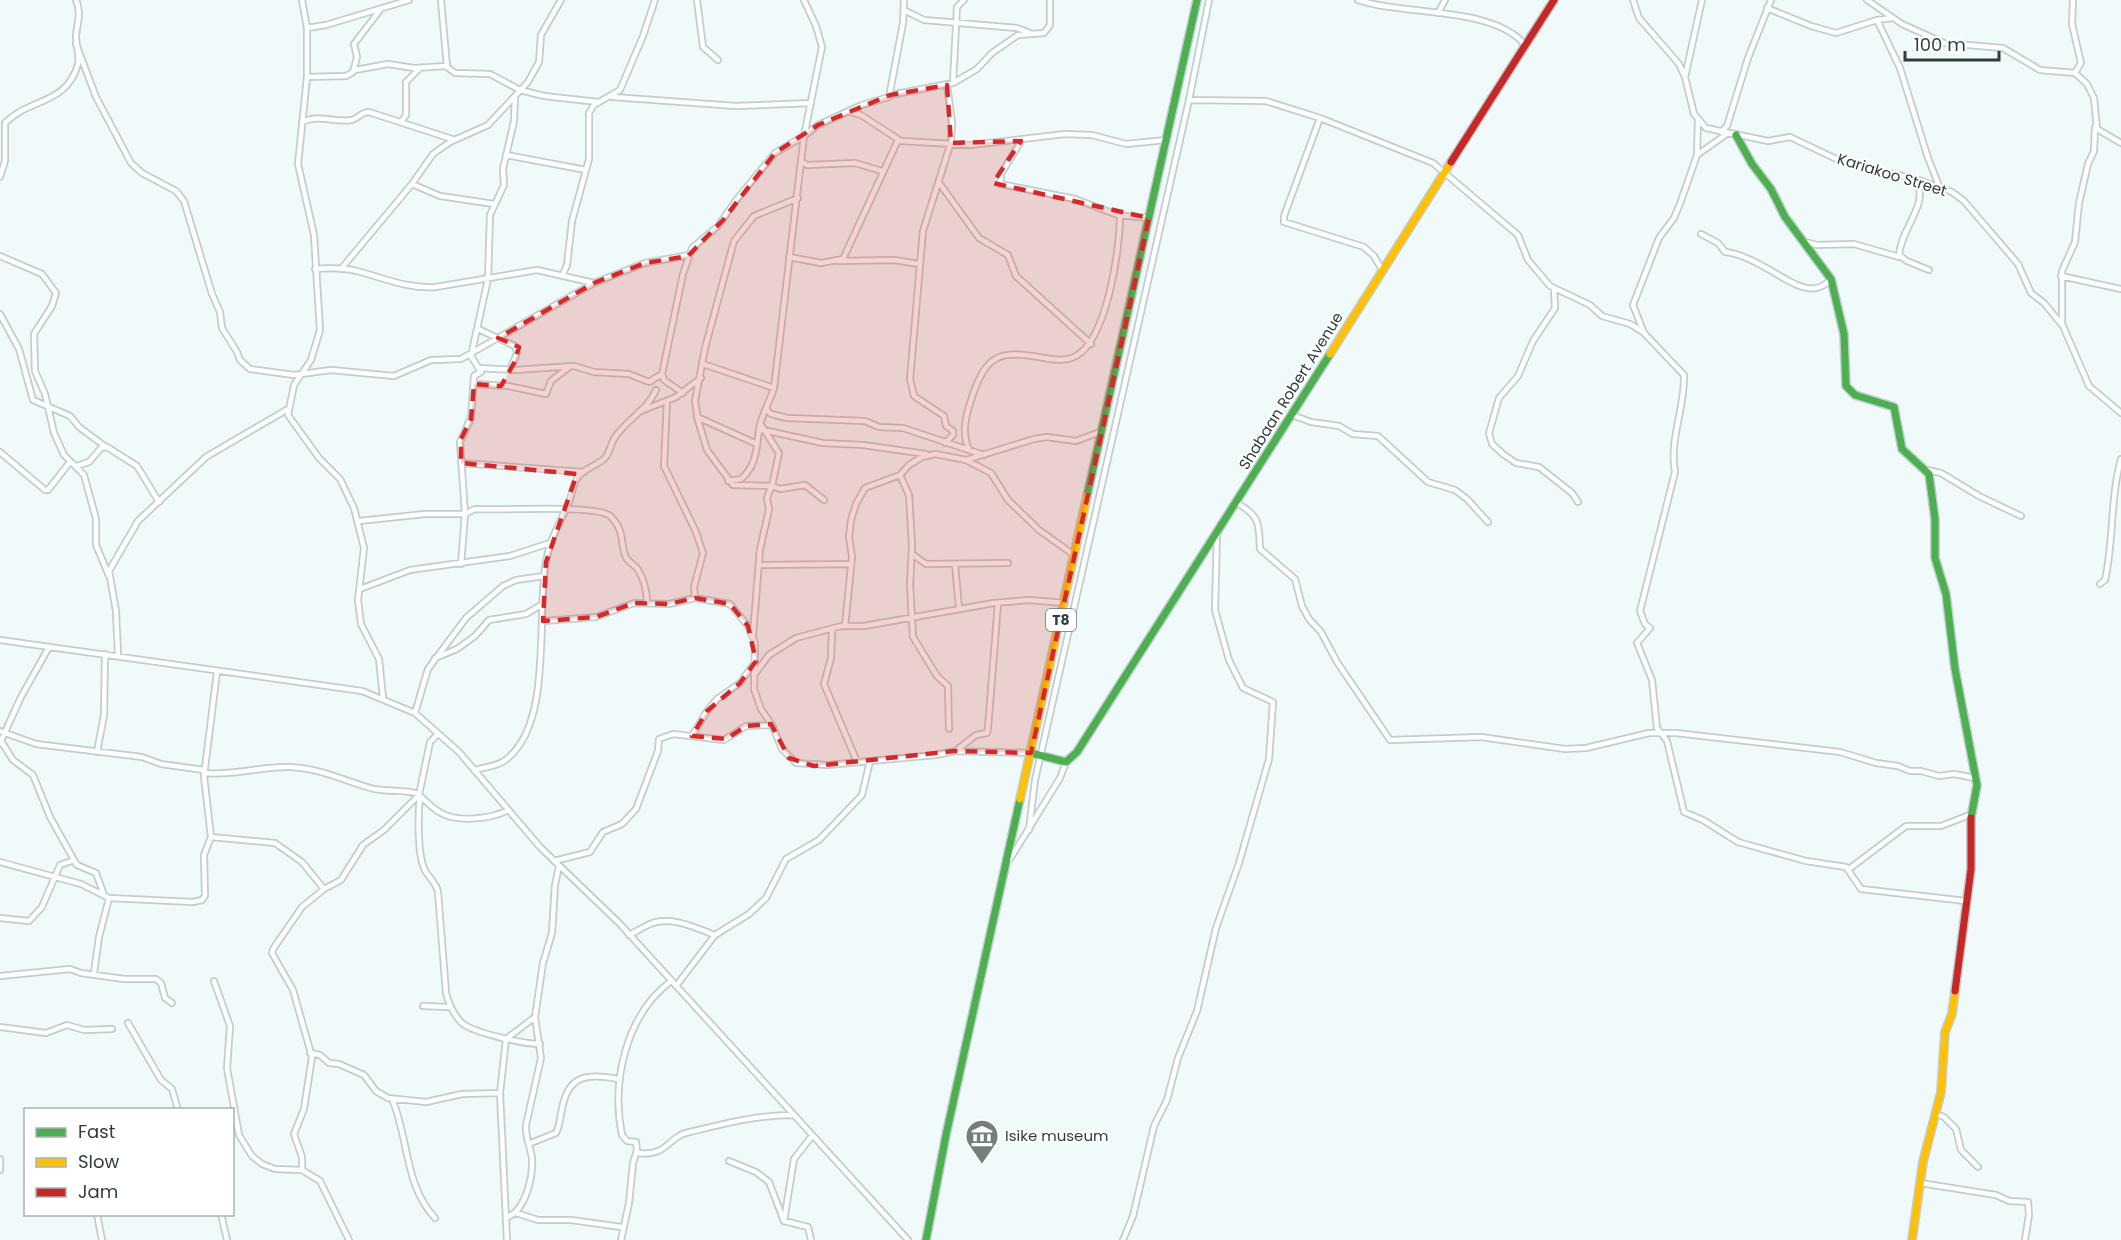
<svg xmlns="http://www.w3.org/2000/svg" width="2121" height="1240" viewBox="0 0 2121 1240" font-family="Poppins,sans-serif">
	<rect width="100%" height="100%" fill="#f0fafa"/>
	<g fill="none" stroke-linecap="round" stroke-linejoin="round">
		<g stroke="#c3cdcd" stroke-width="8">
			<path id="street" d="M 302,0 L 307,28 L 307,77 L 298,164 L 314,235 L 320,330 L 311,360 L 294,385 L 288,415 L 319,458 L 340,479 L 354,508 L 364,548 L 358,600 L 361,624 L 379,659 L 383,698
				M 441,0 L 447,67 L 455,73 L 490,74 L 520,90 L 544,96 L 598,102
				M 697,0 L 703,47 L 718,60
				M 1358,0 C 1405,16 1494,6 1525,45
				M 1633,0 L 1639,18 L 1679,64 L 1685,77 L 1694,114 L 1706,128 L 1768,141 L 1790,137 L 1847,164 L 1916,179 L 1952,192 L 1964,201 L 2018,264 L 2031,293 L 2044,303 L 2063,326 L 2089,386 L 2121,413
				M 1867,0 L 1902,24 L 1944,43 L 2003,48 L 2040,70 L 2075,73 L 2087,84 L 2094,98 L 2097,129 L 2121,143
				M 2073,0 L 2072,24 L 2081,63 L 2075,73
				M 1767,8 L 1811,26 L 1836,33 L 1877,20 L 1893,18
				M 904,10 L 924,20 L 1017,28 L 1030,33
				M 1438,13 L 1445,0
				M 1877,20 L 1900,68 L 1928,158 L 1940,188
				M 307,28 L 326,25 L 409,0
				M 76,44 L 96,97 L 131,163 L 142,173 L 176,191 L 184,201 L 212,294 L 220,312 L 222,328 L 237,352 L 240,360 L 250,369 L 294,375 L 331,370 L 394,376 L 431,360 L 461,359 L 594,283 L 645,263 L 689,255
				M 355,70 L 388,64 L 414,68 L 446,66
				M 307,77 L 346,76 L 353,72 L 357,57 L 354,44 L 380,10
				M 1685,77 L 1702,0
				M 953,83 L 957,7 L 964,0
				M 890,95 L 953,83 L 977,69 L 992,53 L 1018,35 L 1044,33 L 1050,25 L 1050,0
				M 613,97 L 736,106 L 811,103
				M 1189,100 L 1266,101 L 1320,118 L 1433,163 L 1518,235 L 1528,260 L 1550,286 L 1590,305 L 1602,316 L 1630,324 L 1643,332
				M 850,112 L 861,115 L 901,141 L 971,145 L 1065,134 L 1092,135 L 1126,144 L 1166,140
				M 1320,118 L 1284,216 L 1284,222 L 1364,247 L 1374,256 L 1382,270
				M 1698,120 L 1697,155 L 1681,201 L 1674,218 L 1659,238 L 1633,305 L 1644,333 L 1684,375 C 1685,408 1669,439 1675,472 L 1640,611 L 1645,624 L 1650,628 L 1637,643 L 1652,680 L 1657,728 L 1667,741 L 1684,812 L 1703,820 L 1738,842 L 1806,861 L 1846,867 L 1861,889 L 1966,901
				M 302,122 C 319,114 334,123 352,120 C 359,118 361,112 369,112 L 455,140
				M 401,122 L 406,115 L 406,82 L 420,68
				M 1721,132 L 1727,126 L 1748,58 L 1771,0
				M 1021,141 L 1001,174 L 1000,184 L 1075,199 L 1118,215 L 1149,218
				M 506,155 L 586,170
				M 1697,155 L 1728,133
				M 802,162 L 807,165 L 855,163 L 882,171
				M 0,177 L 5,161 L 5,123 C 29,98 67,105 78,64 C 80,56 76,45 76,36 C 77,23 82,13 76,0
				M 1916,179 C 1930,205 1901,227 1899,255 L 1907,261 L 1929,270
				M 412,184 L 440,196 L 494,204
				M 940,184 L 979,238 L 1008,255 L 1016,276 L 1091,344
				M 1701,234 L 1718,243 L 1725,252 C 1738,253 1756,262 1768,269 C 1787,279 1812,301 1831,279
				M 1806,242 L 1817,245 L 1854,244 L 1899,257
				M 0,256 L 42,274 L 56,293 L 52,306 L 34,334 L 35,371 L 45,394 L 54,433 L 64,455 L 84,475 L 96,519 L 96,545 L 109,576
				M 789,257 L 821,263 L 843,259 L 898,140
				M 838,261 L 894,260 L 919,264
				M 315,269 C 328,268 344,268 357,271 C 384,278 407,289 436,287 L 537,270 L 594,283
				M 341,269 L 412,184 L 433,154 L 450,142 L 488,125 L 528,82 L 539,62 L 541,35 L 561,0
				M 563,274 L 567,265 L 572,221 L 589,159 L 589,113 L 594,105 L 620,90 L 643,36 L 655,0
				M 2061,276 L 2121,289
				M 1554,289 L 1555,308 L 1533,341 L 1518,376 L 1499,398 L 1489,433 L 1492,444 L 1503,454 L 1516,463 L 1539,467 L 1572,493 L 1578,502
				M 0,314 L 19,349 L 33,400 L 70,416 L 79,427 L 106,447
				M 2062,323 L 2062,271 L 2075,242 L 2079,203 L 2088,164 L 2094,151 L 2095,127
				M 478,329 L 515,346 L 517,353 L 510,370
				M 703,364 L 774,388
				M 479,368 L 515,370 L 574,366 L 594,372 L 629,374 L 649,382 L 662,374 L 683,274 L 692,248 L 718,226 L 737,199 L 775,153 L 804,136 L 822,47 L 816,26 L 804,0
				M 662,374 L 664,380 L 683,393
				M 474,384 L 508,386 L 546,394 L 551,381 L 569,367
				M 667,401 L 664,466 L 696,532 L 703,553 L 694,587 L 695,598
				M 767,410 L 771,414 L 787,418 L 865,421 L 879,427 L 903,428 L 984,455
				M 641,411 L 676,397 L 701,378
				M 1292,415 L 1311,422 L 1339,426 L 1353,434 L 1378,436 L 1428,482 L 1455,490 L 1467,499 L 1488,522
				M 697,417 L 757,444
				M 761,425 L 779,453 L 772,486 L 733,485 L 707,450 L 698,420 L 695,401 L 705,348 L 734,241 L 754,216 L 798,198
				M 763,430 L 823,443 L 863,445 L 926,454
				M 945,443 L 953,435 L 953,431 L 946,426 L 944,416 L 914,396 L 910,379 L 923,231 L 951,142 L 952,122 L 947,85
				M 969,450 C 961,432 966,415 972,397 C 987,353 1000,350 1044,358 C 1054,360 1067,361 1076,356 C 1107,339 1120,249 1120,215
				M 0,452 L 45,490 L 48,490 L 70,462
				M 966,460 L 991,473 L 1008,500 L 1039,530 L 1074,555
				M 461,463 L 584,472
				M 77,466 L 89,462 L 101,448 L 107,447 L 137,466 L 159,502
				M 1927,470 L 1941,473 L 1979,496 L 2021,516
				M 900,475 L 909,495 L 912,545 L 910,585 L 913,637 L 937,676 L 948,686 L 949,729
				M 728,481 L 741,479 C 758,465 756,445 760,425 C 763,413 770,400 774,388 L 804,136 L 818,125 L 862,105 L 889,97 L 903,23 L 904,0
				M 772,486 L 780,489 L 805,485 L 824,500
				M 1237,503 C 1260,516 1259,524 1260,549 L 1295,579 L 1302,606 L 1309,619 L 1321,632 L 1337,662 L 1390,740 L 1481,737 L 1565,749 L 1586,748 L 1649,733 L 1676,733 L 1840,752 L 1876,763 L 1898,766 L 1910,771 L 1921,771 L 1939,776 L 1954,774 L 1975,778
				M 359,521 L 425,514 L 465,514 L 475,509 C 500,511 596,504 610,516 C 627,532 619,547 627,559 C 629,562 634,565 637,568 C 644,579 647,591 647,603
				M 912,554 L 926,564 L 1008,563
				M 461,564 L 465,514 L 460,442 L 471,418 L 474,376 L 481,372 L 471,356 L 488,279 L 490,215 L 504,185 L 503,169 L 514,121 L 515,96
				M 955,564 L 959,608
				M 760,565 L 850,564
				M 2100,584 L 2105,580 C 2114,540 2110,499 2121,459
				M 360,589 L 410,570 L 510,556 L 550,543
				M 543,621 L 596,617 L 634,603 L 669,604 L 695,598 L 730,604 L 748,626 L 755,643 L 754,689 L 761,709 L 772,725 L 782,749 L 796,763 L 827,765 L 936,755 L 955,751 L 1031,753
				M 845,626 L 852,557 L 849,537 L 851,520 L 856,504 L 865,488 L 900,475 L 909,465 L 922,457 L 935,454 L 966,460 L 1034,439 L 1047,437 L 1076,441 L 1100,432
				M 832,630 L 831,658 L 824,684 L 857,762
				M 753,635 L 760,549 L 769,510 L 767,498 L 771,487
				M 0,640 L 362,691 L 415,713 L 459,752 L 540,847 L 619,923 L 908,1240
				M 118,655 L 116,611 L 109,571 L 138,521 L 206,457 L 288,409
				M 435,658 L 457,649 L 475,636 L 489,620 L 526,614 L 541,605
				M 217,672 L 204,776 L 211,837 L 275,843 L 302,862 L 324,889
				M 754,675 L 769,655 L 796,638 L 841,626 L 864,626 L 994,603 L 1029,600 L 1065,603
				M 415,713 L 428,669 L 466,618 L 503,586 L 516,580 L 544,576
				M 0,731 L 36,744 L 142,757 L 161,764 L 204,770
				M 692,736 L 707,711 L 717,699 L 740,683 L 753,665
				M 1,741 L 13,760 L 33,775 L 50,817 L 74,860 L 77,865 L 96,873 L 104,895
				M 0,743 L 21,697 L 49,647
				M 958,749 L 976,735 L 987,733 L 988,728 L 998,603
				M 97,752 L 104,715 L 105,654
				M 474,770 C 485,767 500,766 508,758 C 553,720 536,616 546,562 C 550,537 560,524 569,502 C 572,494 573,484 578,477 C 585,468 596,466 604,459 C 610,453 610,445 614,439 C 625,420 647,411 656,390
				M 204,773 C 233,776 258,767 286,767 C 319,767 344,781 374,789 C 389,792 405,789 419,794
				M 420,796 C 418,813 417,859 426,872 C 431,880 436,883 438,892 L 446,993 C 449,1004 453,1015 462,1023 C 474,1033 524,1044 540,1044
				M 420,796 C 427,802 434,810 443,814 C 459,822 492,819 508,810
				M 1029,830 L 1035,780 L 1189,100 L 1209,0
				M 1010,859 L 1060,778 L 1066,762
				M 554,861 L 590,852 L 603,832 L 622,824 L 636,809 L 658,751 L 659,739 L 673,734 L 724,740 L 746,726 L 772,725
				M 0,862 L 81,884 L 109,898 L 193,902 L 202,900 L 205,896 L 204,855 L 211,837
				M 1849,869 L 1906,826 L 1941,826 L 1972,814
				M 0,918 L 29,921 L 42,907 L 60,865 L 74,860
				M 629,935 C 636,932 643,927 650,924 C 670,915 696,928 715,935
				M 94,973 L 99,937 L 109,898
				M 0,976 L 70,969 L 81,973 L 124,979 L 156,979 L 161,983 L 165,998 L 172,1003
				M 214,981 L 230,1026 L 227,1068 L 239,1135 L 252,1156 L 262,1164 L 275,1169 L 302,1170 L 320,1181 L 349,1240
				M 676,986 L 715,935 L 749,914 L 766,898 L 786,859 L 819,840 L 862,795 L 870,761
				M 423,1006 L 450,1007
				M 128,1023 L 161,1080 L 172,1089 L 178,1110
				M 0,1027 L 46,1033 L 67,1025 L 84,1030 L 112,1029
				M 310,1053 L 320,1055 L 329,1063 L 339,1064 L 364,1075 L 376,1091 L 388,1098 L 426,1102 L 462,1094 L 500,1093
				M 392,1099 C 409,1138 404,1185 435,1218
				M 1936,1114 L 1944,1117 L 1956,1129 L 1961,1150 L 1978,1167
				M 531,1143 L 556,1133 C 560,1125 560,1117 562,1109 C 568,1075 587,1073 618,1079
				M 637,1153 C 668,1157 668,1137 686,1133 C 723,1124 755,1115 794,1115
				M 0,1159 L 0,1170
				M 729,1161 L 756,1172 L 769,1182 L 784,1221 L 808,1227 L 811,1240
				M 302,1170 L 302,1157 L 294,1134 L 304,1109 L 312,1057 L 293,990 L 272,953 L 273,949 L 302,907 L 324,889 L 341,880 L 363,845 L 384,830 L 419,795 L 430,742 L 438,734
				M 1920,1183 L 1996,1195 L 2009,1201 L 2028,1202 L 2029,1215 L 2025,1240
				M 516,1213 L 538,1220 L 571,1220 L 621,1227
				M 97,1214 L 102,1240
				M 221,1214 L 227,1240
				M 508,1217 C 526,1209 533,1177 532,1158 C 530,1146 525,1137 526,1125 L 541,1058 L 535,1017 L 543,963 L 552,933 L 555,885 L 559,866
				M 784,1221 L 794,1159 L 812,1136
				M 507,1240 L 500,1093 L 506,1039 L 535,1017
				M 621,1240 L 629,1203 L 633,1163 L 637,1150 L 636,1142 L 627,1141 L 622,1135 C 611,1081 626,1015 671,981
				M 1123,1240 L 1133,1216 L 1154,1126 L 1167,1100 L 1178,1058 L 1197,1011 L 1216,928 L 1239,863 L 1269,759 L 1273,702 L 1243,688 L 1229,660 L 1215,610 L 1217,533"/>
		</g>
		<g stroke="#c3cdcd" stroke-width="10">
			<path id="fast" d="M 1736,135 L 1752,164 L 1771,189 L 1785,217 L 1831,279 L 1844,334 L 1846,386 L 1855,395 L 1894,407 L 1902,449 L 1929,474 L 1935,519 L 1935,558 L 1946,594 L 1955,669 L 1977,785 L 1971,818
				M 1087,496 L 1197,0
				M 1031,753 L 1066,762 L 1077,752 L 1330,354
				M 926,1240 L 946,1135 L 1020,799"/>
		</g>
		<g stroke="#c3cdcd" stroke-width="10">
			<path id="slow" d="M 1330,354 L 1451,162
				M 1020,799 L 1087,496
				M 1912,1240 L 1923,1162 L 1941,1092 L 1945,1032 L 1952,1014 L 1955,991"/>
		</g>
		<g stroke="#c3cdcd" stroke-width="10">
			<path id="jam" d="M 1451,162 L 1554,0
				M 1955,991 L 1971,869 L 1971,818"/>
		</g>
		<use href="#street" stroke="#fdfefe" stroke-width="4.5"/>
		<use href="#fast" stroke="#4caf50" stroke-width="7"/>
		<use href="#slow" stroke="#ffc107" stroke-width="7"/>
		<use href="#jam" stroke="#c62828" stroke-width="7"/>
	</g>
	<path fill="#d62828" fill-opacity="0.2" stroke="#d62828" stroke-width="4.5" stroke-dasharray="12 8" stroke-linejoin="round" d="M 947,85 L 951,143 L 1021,141 L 993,183 L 1149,218 L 1031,753 L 955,751 L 814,766 L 789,758 L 771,724 L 746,726 L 726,739 L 692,736 L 707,711 L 740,683 L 756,661 L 748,626 L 730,604 L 695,598 L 669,604 L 634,603 L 596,617 L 543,621 L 546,562 L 577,474 L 461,463 L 461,439 L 471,419 L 474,384 L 501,386 L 514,363 L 519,347 L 498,338 L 594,283 L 645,263 L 688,256 L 723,220 L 775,153 L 818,125 L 890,95 Z"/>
	<defs>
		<g id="museum-pin" transform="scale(1.725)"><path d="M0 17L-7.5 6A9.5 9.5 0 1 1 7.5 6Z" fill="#737f7f" stroke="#fff"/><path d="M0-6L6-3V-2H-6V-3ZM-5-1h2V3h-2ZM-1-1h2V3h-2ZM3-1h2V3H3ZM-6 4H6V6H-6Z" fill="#fff"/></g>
	</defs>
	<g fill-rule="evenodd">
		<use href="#museum-pin" x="982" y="1136"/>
	</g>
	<g text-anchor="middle" stroke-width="4.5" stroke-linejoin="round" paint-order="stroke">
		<rect fill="#fff" stroke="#6d7777" stroke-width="1.5" x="1046" y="609" width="30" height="22" rx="4.5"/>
		<g font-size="14" font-weight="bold" fill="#2f3d3d">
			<text x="1061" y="625">T8</text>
		</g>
		<g font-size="15" fill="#2f3d3d" stroke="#fff">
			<text transform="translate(1892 175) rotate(17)" y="5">Kariakoo Street</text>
			<text transform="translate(1291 391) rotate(-58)" y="5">Shabaan Robert Avenue</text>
		</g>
		<g font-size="15" fill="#2f3d3d" stroke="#fff" text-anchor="start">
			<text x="1005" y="1141">Isike museum</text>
		</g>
	</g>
	<rect x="24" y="1108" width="210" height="108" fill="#ffffff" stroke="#acb1b1" stroke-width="1.5"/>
	<rect x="36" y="1128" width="30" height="9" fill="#4caf50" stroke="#acb1b1" stroke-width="1.5"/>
	<text x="78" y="1138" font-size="18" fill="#2f3d3d">Fast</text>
	<rect x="36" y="1158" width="30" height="9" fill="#ffc107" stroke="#acb1b1" stroke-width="1.5"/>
	<text x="78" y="1168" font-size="18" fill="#2f3d3d">Slow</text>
	<rect x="36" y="1188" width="30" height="9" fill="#c62828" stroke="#acb1b1" stroke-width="1.5"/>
	<text x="78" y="1198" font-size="18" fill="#2f3d3d">Jam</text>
	<path d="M1905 51v9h94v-9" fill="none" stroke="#2f3d3d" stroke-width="3"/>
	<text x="1914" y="51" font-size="18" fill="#2f3d3d" stroke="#ffffff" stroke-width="4.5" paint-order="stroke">100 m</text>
</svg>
